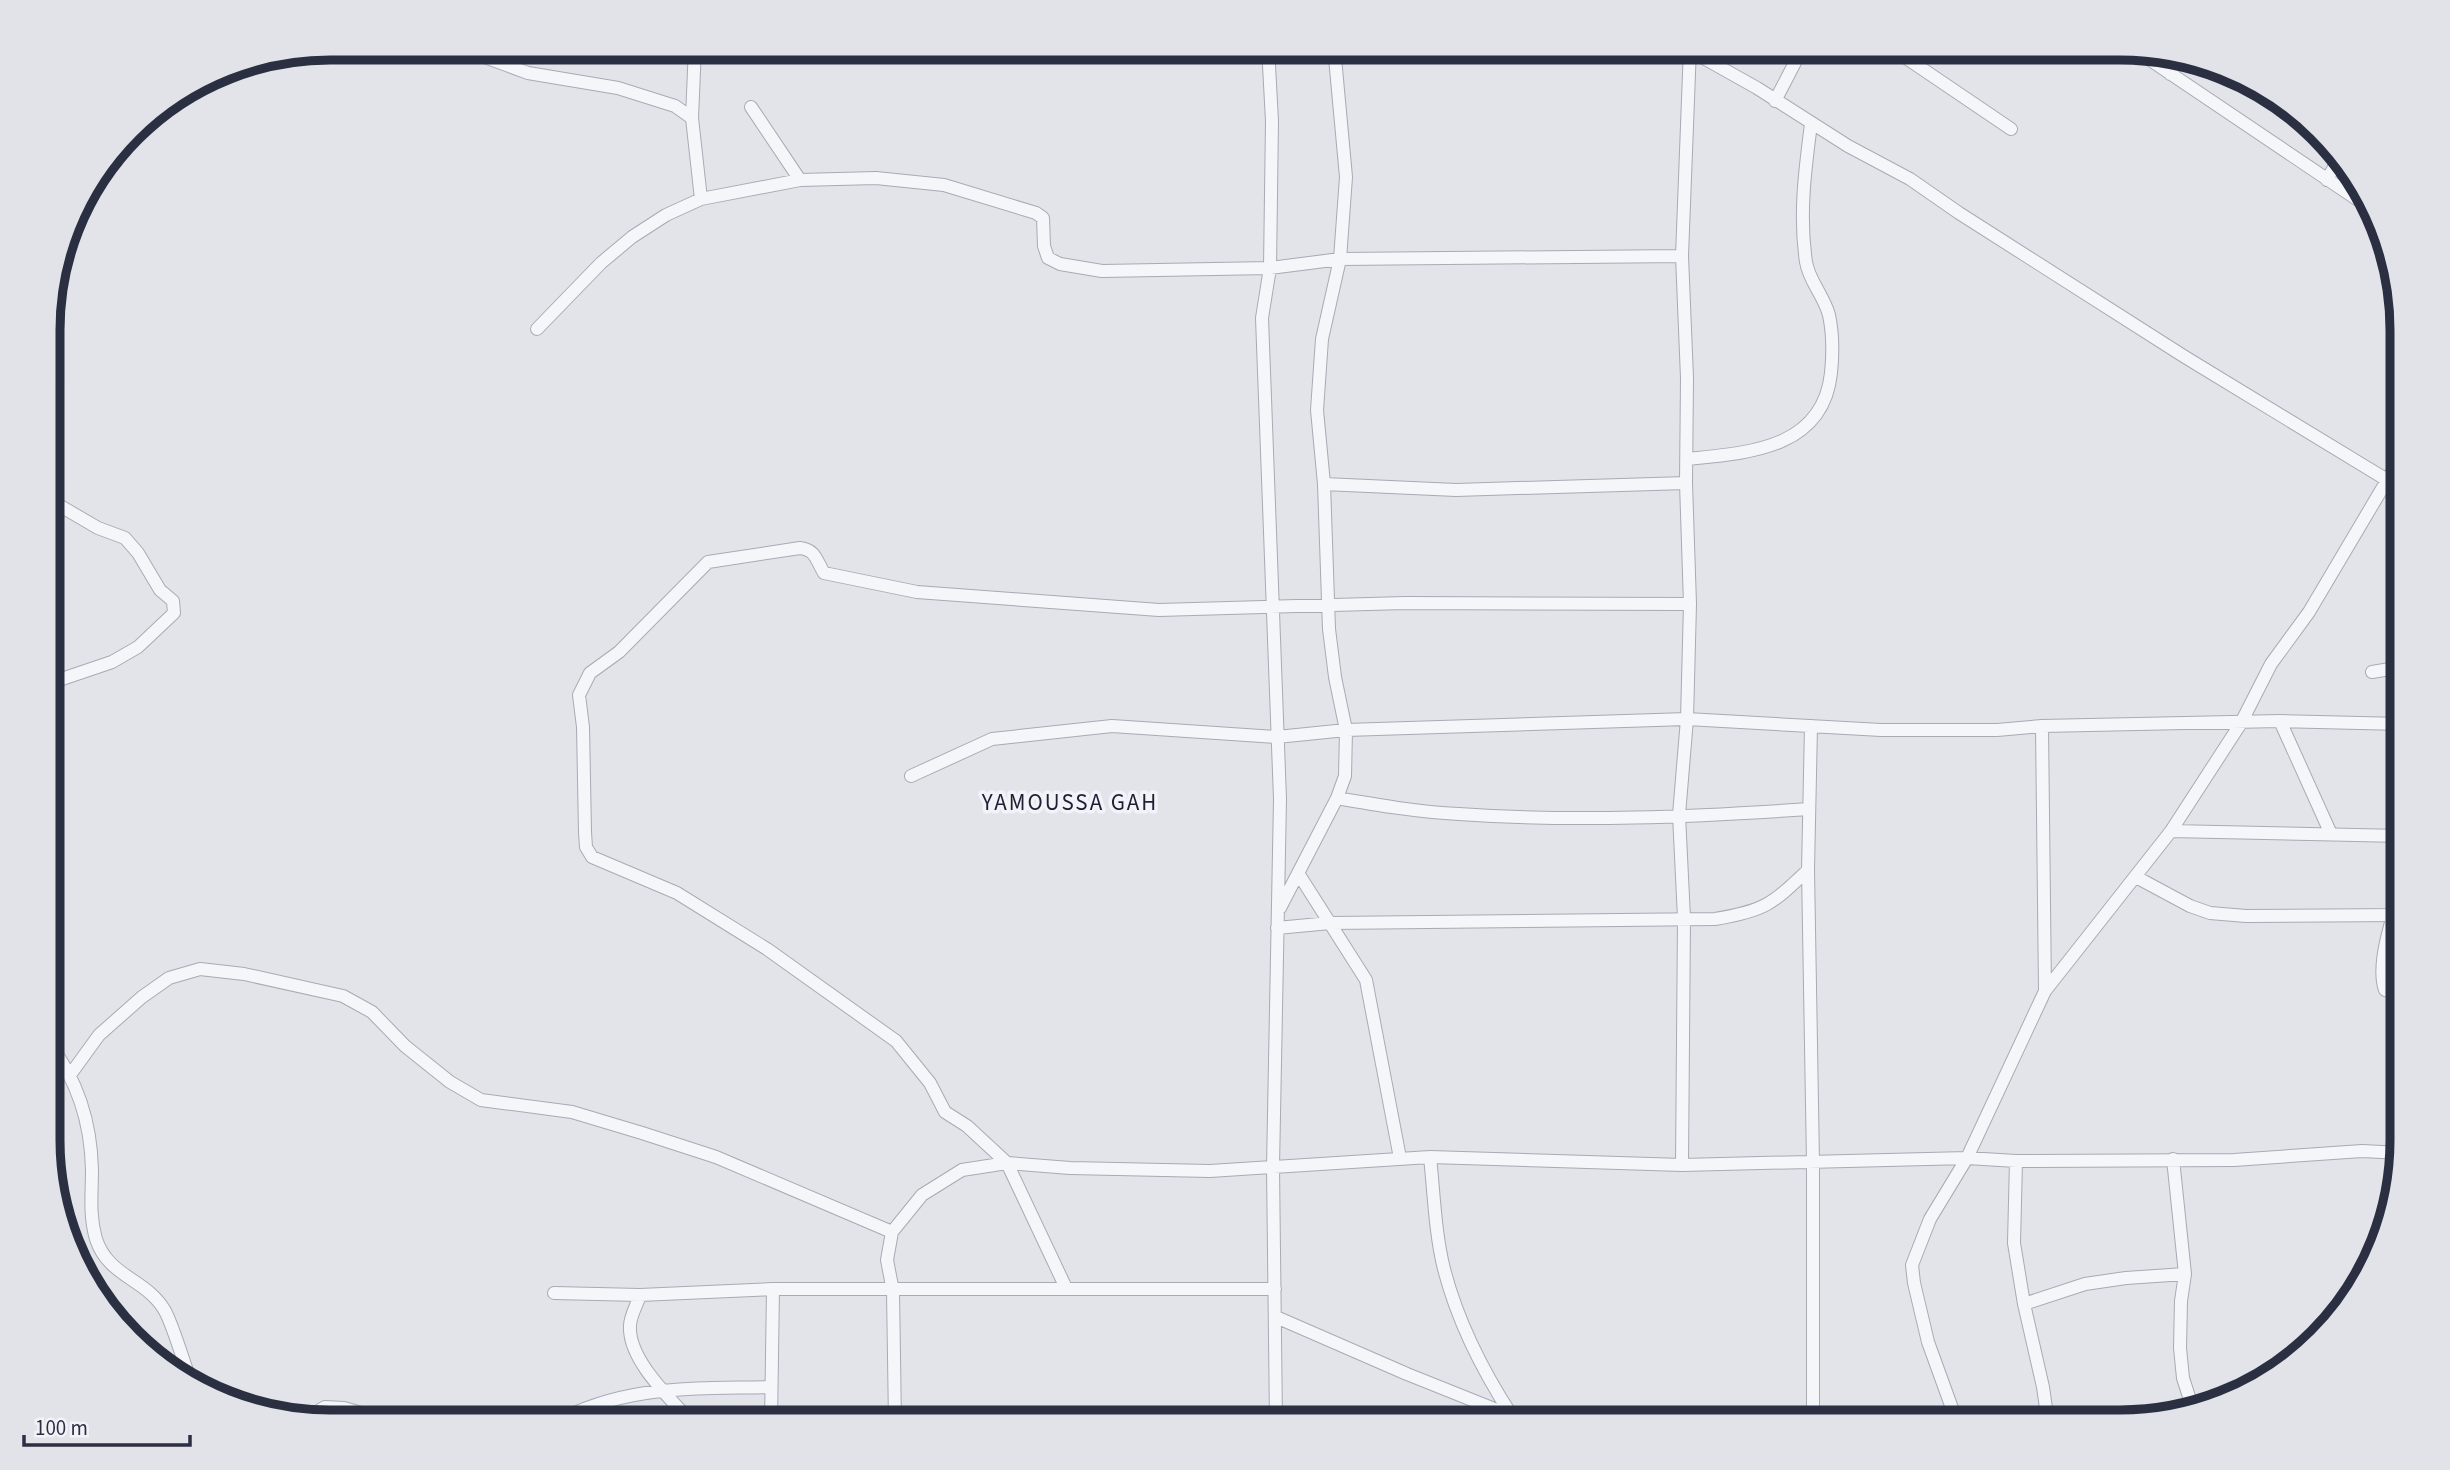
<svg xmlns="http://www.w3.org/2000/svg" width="2450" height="1470" viewBox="0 0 2450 1470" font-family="'Source Sans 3',sans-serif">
	<rect width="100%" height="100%" fill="#e3e4ea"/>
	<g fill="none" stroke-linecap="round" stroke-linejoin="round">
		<g stroke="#a8aab4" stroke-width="14">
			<path id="minor" d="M 457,47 L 528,73 L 618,88 L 675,106 L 692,118
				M 695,47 L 692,118 L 701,199
				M 1268,47 L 1272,121 L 1270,268 L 1262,318 L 1280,799 L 1273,1167 L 1276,1422
				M 1684,47 L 1757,88 L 1848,146 L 1910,179 L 1959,213 L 2185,357 L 2402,489
				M 1890,47 L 2011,129
				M 2134,49 L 2373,210
				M 2170,74 L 2181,55
				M 1775,101 L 1803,47
				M 751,107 L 800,180
				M 2327,180 L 2339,158
				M 537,329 L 601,263 L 632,237 L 666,215 L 701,199 L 800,180 L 876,178 L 944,185 L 1036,213 L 1043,218 L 1044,246 L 1048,258 L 1060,264 L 1102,271 L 1270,268 L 1340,259 L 1682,256
				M 1687,459 C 1748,453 1823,449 1831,373 C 1833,354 1833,334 1829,315 C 1824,296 1809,281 1806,262 C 1799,215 1805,170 1811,124
				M 1324,484 L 1456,490 L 1686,483
				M 50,500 L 98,528 L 125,538 L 138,553 L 160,590 L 173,601 L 174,613 L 138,647 L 112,662 L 50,683
				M 2372,672 L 2402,667
				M 2280,721 L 2331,834
				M 1811,726 L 1808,870 L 1813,1162 L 1813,1422
				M 2042,726 L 2045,991
				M 911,776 L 992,739 L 1112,726 L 1277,737 L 1346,730 L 1687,719 L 1881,730 L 1997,730 L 2042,726 L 2280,721 L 2402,724
				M 1337,798 C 1377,805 1418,812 1459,814 C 1575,822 1693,817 1809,809
				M 2171,831 L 2402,836
				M 1298,873 L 1366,980 L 1400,1158
				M 2136,877 L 2190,906 L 2210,913 L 2246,916 L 2402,915
				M 2402,890 C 2393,914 2376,965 2385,990 L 2402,995
				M 1280,908 L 1337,798 L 1345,776 L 1346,730 L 1335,677 L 1329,629 L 1324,484 L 1317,410 L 1322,339 L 1340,259 L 1346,177 L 1334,47
				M 1277,928 L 1330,923 L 1715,919 C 1765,911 1772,904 1808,870
				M 50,1045 C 78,1081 91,1124 92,1170 C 92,1194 89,1215 96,1239 C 108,1277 147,1279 165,1311 C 175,1330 184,1365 193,1387
				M 70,1075 L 99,1035 L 142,997 L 169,978 L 200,969 L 244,974 L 343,996 L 372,1012 L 405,1046 L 450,1082 L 481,1100 L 572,1112 L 642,1133 L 716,1157 L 892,1232
				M 1430,1157 C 1434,1194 1435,1233 1444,1269 C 1458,1323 1482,1370 1512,1416
				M 2173,1159 L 2185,1274 L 2181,1301 L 2180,1348 L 2183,1378 L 2192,1406
				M 2016,1161 L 2014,1243 L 2024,1304 L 2043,1387 L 2048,1422
				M 1682,1165 L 1684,918 L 1679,815 L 1687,719 L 1690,604 L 1686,483 L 1687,378 L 1682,256 L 1690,47
				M 1066,1288 L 1007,1163 L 967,1126 L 945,1112 L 930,1083 L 896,1041 L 767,949 L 677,893 L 592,857 L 586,847 L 585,832 L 583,727 L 579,695 L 590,673 L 619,652 L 708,562 L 800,548 C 816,550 816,560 824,573 L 917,592 L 1159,610 L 1405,603 L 1690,604
				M 554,1293 L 640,1295 L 773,1289 L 1275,1289
				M 640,1295 C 637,1305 630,1316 630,1326 C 628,1360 671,1399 692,1423
				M 2024,1304 L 2085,1284 L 2126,1278 L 2185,1274
				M 1276,1317 L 1407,1374 L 1512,1416 L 1522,1422
				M 305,1419 L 325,1407 L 344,1408 L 395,1423
				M 1957,1422 L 1928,1342 L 1914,1283 L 1912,1265 L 1930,1219 L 1967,1158 L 2045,991 L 2171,831 L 2241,723 L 2271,664 L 2309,612 L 2402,455
				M 554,1423 C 626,1384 693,1389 771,1387
				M 771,1423 L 773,1289
				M 895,1423 L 893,1291 L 887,1260 L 892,1232 L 922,1195 L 962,1170 L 1007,1163 L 1070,1168 L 1210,1171 L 1430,1157 L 1682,1165 L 1967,1158 L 2016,1161 L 2234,1160 L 2362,1151 L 2402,1153"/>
		</g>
		<use href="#minor" stroke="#f5f6f9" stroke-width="12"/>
	</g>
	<g text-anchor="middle" stroke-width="7" stroke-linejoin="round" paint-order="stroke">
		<g font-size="23" letter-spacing="2" fill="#1d2033" stroke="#f2f3f8">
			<text x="1070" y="810">YAMOUSSA GAH</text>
		</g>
	</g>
	<path d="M0 0H2450V1470H0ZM330 60H2120A270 270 0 0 1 2390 330V1140A270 270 0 0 1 2120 1410H330A270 270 0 0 1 60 1140V330A270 270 0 0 1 330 60Z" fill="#e2e3e9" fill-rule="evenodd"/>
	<path fill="none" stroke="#2b2f42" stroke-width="9" d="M330 60H2120A270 270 0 0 1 2390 330V1140A270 270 0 0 1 2120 1410H330A270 270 0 0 1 60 1140V330A270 270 0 0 1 330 60Z"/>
	<path d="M24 1435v10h166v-10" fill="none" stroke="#2b2f42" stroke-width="3.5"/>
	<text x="35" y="1435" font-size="21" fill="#2b2f42" stroke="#f2f3f8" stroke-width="5" paint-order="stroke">100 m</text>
</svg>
